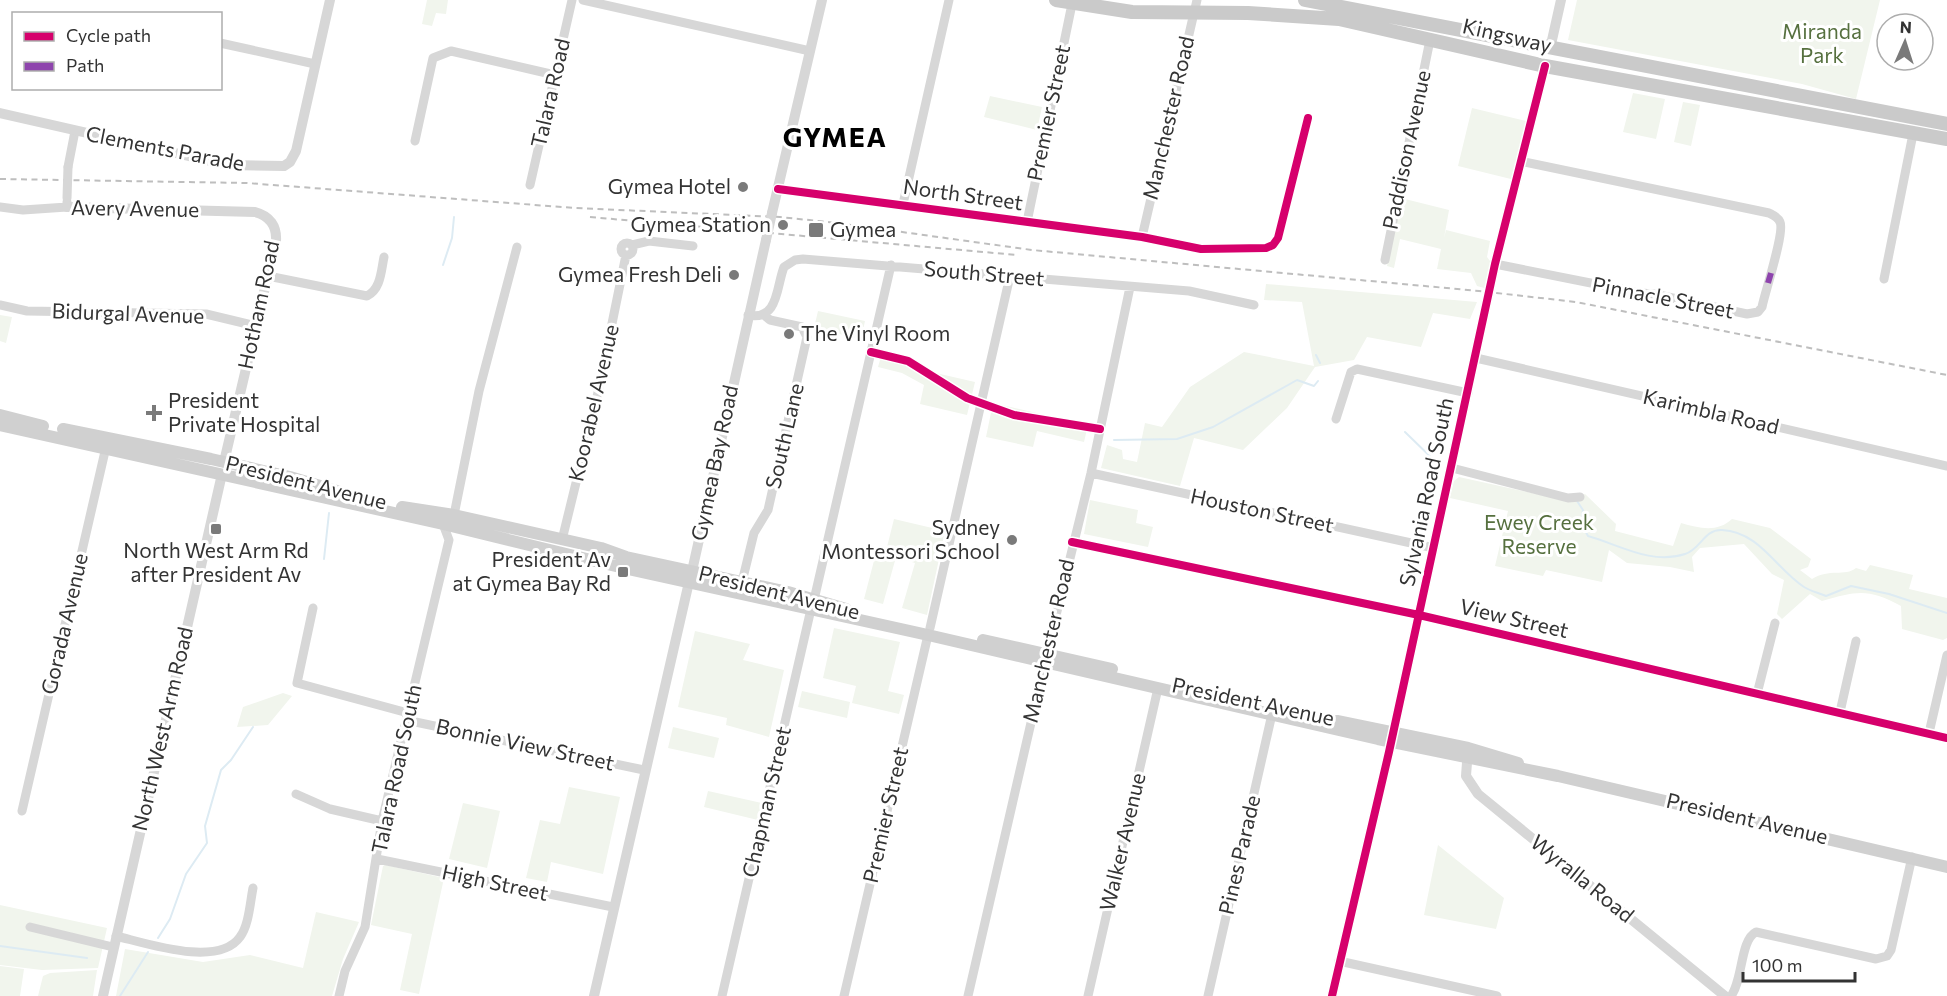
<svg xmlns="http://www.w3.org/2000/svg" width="1947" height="996" viewBox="0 0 1947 996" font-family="Commissioner,sans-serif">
	<rect width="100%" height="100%" fill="#fff"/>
	<path fill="#f1f5ed" d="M 427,0 L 448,0 L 446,14 L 436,13 L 432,26 L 422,24 Z
		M 1577,0 L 1880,0 L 1856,99 L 1802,84 L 1568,40 Z
		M 1633,93 L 1665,99 L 1656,139 L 1623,132 Z
		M 990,96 L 1042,107 L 1037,130 L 984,117 Z
		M 1683,102 L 1700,105 L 1691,146 L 1674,142 Z
		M 1472,108 L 1530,122 L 1515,180 L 1458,166 Z
		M 1401,198 L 1449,210 L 1444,238 L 1446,230 L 1490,241 L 1487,257 L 1493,265 L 1488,289 L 1477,286 L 1471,273 L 1437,269 L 1441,249 L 1400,239 L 1394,268 L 1387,266 Z
		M 1266,284 L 1477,302 L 1470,319 L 1433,313 L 1421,347 L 1367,337 L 1354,360 L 1315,367 L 1287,408 L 1243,450 L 1194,438 L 1180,486 L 1101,468 L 1107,445 L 1122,450 L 1123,459 L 1137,462 L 1145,423 L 1162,427 L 1190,387 L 1244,352 L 1314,366 L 1302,302 L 1264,300 Z
		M 818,311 L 865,321 L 861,339 L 814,328 Z
		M 0,315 L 12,317 L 6,343 L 0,341 Z
		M 882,353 L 909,360 L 927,371 L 975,382 L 967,415 L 920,404 L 924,385 L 902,373 L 878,367 Z
		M 993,403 L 1088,425 L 1084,442 L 1037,431 L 1033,447 L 986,437 Z
		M 1459,477 L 1568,501 L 1585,494 L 1616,524 L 1615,531 L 1673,546 L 1681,523 C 1699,528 1717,533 1732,519 L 1770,528 L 1811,559 L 1808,567 L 1800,570 L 1812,579 C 1829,568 1845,577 1856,568 L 1866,571 L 1870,565 L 1913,575 L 1909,589 L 1947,598 L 1947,638 L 1943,640 L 1902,629 L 1901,606 C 1868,588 1857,591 1822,601 L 1810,594 L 1782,619 L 1777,614 L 1784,580 L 1772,574 L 1744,544 L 1700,548 L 1692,557 L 1694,572 L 1670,567 L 1627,563 L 1609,550 L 1602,582 L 1546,570 L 1543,576 L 1495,566 L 1508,511 L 1450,498 L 1454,481 Z
		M 1090,500 L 1138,510 L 1136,523 L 1153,527 L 1148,547 L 1084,534 Z
		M 894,519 L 945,531 L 927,615 L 902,608 L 915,563 L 896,557 L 883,604 L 864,599 L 876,553 L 885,555 Z
		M 834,628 L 900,642 L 888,691 L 904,695 L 899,714 L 852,703 L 856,686 L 823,678 Z
		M 695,631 L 750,644 L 743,660 L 784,670 L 769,737 L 726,725 L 727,718 L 678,707 Z
		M 802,691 L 850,702 L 847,718 L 798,707 Z
		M 283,693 L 292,696 L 268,725 L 237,727 L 243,707 Z
		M 673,727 L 719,738 L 714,758 L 668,748 Z
		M 569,787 L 620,797 L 603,874 L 551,862 L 547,882 L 526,878 L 540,820 L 560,824 Z
		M 708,791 L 766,804 L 762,821 L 704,807 Z
		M 463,803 L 500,811 L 487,868 L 449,859 Z
		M 1438,845 L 1504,898 L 1496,929 L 1424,915 Z
		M 385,865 L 444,878 L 419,994 L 400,990 L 412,934 L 371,925 L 383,866 Z
		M 0,905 L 107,928 L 98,968 L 42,970 L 0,965 Z
		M 316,912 L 359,922 L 343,959 L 332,996 L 116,996 L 125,949 L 203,962 L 250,955 L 303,968 Z
		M 0,966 L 24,969 L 20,996 L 0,996 Z
		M 97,970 L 93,996 L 38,996 L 43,976 L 50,973 Z"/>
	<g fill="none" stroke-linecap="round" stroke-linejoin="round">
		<path stroke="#ddebf3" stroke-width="2" d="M 443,265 L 452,238 L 454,217
			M 1316,355 L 1320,363
			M 1405,432 L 1441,467
			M 1114,440 L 1177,439 L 1213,427 L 1297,380 L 1314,386 L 1318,381
			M 1577,501 L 1583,510 L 1581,523 L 1588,536 C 1620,545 1651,565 1685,554 C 1701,549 1704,529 1722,530 C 1760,532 1776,569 1804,587 C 1810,591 1819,593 1826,596 L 1851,586 L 1889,594 L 1947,613
			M 324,559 L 329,513
			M 158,938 L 170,919 L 186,874 L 207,843 L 205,826 L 221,770 L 231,760 L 253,727
			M 0,946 L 87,958
			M 120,996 L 148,952"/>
		<path stroke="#d7d7d7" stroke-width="9" d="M 583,0 L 810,51
			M 220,43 L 315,64
			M 415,141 L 433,58 L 451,51 L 555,75
			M 68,167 L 75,131
			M 530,185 L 572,0
			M 778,189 L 1142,237 L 1201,249 L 1266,248 L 1273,245 L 1278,238 L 1308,118
			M 903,204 L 949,0
			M 0,207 L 23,210 L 67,207 L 67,202
			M 1027,222 L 1072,4
			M 1142,237 L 1197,0
			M621 249a6 6 0 1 1 12 0a6 6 0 1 1-12 0Z
			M 632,245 L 649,241 L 693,246
			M 1385,260 L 1430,40
			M 1495,264 L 1641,293 L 1654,294 L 1747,314 L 1758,312 L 1762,307 C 1765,292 1785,232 1780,222 C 1778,217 1773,215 1769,213 L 1520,161
			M 268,276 L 367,296 C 381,289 381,271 384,257
			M 1884,279 L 1913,134
			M 0,305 L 27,311 L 206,314 L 256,326
			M 748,315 C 779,321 776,287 784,267 L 795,260 L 803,259 L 1189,291 L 1254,305
			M 1476,358 L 1947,466
			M 1336,419 L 1351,372 L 1357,369 L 1468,393
			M 1452,468 L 1568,498 L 1580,497
			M 1091,473 L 1434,548
			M 454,515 L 479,391 L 517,247
			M 562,540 L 597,397 L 626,255
			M 1072,542 L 1419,615 L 1947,738
			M 742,582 L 754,533 L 768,510 L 807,337 L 802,327 L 770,320 L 764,315
			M 814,600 L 891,265
			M 313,608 L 297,683 L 408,713
			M 930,628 L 1010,276
			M 1047,652 L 1091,473 L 1130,287
			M 1757,694 L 1775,623
			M 1840,712 L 1856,641
			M 406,720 L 644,770
			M 1929,733 L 1947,655
			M 296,794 L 330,809 L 382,821
			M 22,811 L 106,447
			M 377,859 L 613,907
			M 30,927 L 113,947
			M 116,936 C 146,943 218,968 240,937 C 249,925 250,903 253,888
			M 1339,961 L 1497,996
			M 339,996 L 345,971 L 365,927 L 382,821 L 449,540 L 443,524
			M 722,996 L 811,609
			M 844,996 L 928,635
			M 968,996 L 1045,662
			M 1088,996 L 1158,688
			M 1208,996 L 1272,714
			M 1731,996 C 1743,980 1740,940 1756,932 L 1876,959 L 1887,956 L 1891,950 L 1912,857"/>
		<path stroke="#d7d7d7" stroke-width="10" d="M 1550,49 L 1561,0
			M 0,113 L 228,165 L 284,166 L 290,162 L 296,151 L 330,0
			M 67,207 L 255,212 C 270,216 277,226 276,241 L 224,462
			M 772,213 L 822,0
			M 692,571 L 766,240
			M 1468,749 L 1466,776 L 1478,794 L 1725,996
			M 103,996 L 222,474
			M 594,996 L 689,582
			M 1332,996 L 1389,752 L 1495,264 L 1545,66"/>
		<path stroke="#d0d0d0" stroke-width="12" d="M 0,415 L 43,426
			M 0,425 L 443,524 L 628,569 L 928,635 L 1378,739 L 1558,776 L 1947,867
			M 63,429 L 211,459 L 290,477 L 347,494
			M 402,507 L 454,515 L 601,548 L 626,557 L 788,592 L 846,609
			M 983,640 L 1112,669
			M 1337,721 L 1468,748 L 1518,763"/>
		<path stroke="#cacaca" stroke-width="14" d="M 1056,0 L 1132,12 L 1248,13 L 1339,19 L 1545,66 L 1947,139
			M 1305,0 L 1947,124"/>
		<path stroke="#bebebe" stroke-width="2" stroke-dasharray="6 4.5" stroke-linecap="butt" d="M 0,179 L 247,183 L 575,208 L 780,217 L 837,223 L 1032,250 L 1479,291 L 1576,302 L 1947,375
			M 590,217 L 1017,255"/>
		<path stroke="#d7d7d7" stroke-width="9" d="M 67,198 L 68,167"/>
		<path stroke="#d7d7d7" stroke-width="10" d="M 766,240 L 772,213"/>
		<path stroke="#8e44ad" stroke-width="6" stroke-dasharray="12 6" stroke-linecap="butt" d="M 1768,283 L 1771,273"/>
		<g stroke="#fff" stroke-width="11">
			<path id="cycleway" d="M 778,189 L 1142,237 L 1201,249 L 1266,248 L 1273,245 L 1278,238 L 1308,118
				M 871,352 L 908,361 L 967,398 L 1014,415 L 1100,429
				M 1072,542 L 1419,615 L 1947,738
				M 1332,996 L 1389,752 L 1495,264 L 1545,66"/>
		</g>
		<use href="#cycleway" stroke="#d6006c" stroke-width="8"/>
	</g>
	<g fill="#7a7a7a" stroke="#fff" stroke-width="2">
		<circle cx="743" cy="187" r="6"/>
		<circle cx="783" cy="225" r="6"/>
		<rect x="808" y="222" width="16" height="16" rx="3"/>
		<circle cx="734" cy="275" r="6"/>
		<circle cx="789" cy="334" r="6"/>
		<path d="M151 404h6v6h6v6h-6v6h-6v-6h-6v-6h6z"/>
		<rect x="210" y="523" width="12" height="12" rx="3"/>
		<circle cx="1012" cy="540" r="6"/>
		<rect x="617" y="566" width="12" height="12" rx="3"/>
	</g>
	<g text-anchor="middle" stroke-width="6" stroke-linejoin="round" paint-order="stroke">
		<g font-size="21" fill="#56703f" stroke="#fff">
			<text x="1822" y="39">Miranda<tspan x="1822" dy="24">Park</tspan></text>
			<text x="1539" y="530">Ewey Creek<tspan x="1539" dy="24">Reserve</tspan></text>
		</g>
		<g font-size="21" fill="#333" stroke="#fff">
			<text transform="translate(1507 36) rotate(13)" y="7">Kingsway</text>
			<text transform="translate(551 93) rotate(-77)" y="7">Talara Road</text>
			<text transform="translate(1049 113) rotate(-78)" y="7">Premier Street</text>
			<text transform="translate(1169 118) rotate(-77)" y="7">Manchester Road</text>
			<text transform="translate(165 149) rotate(11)" y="7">Clements Parade</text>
			<text transform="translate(1407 150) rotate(-78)" y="7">Paddison Avenue</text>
			<text transform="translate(963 195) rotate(8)" y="7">North Street</text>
			<text transform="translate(135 209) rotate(1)" y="7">Avery Avenue</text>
			<text transform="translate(984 274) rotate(5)" y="7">South Street</text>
			<text transform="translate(1663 298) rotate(11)" y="7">Pinnacle Street</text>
			<text transform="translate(259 305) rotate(-78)" y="7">Hotham Road</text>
			<text transform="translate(128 314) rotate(2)" y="7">Bidurgal Avenue</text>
			<text transform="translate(594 403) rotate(-77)" y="7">Koorabel Avenue</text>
			<text transform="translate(1711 412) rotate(13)" y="7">Karimbla Road</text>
			<text transform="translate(785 436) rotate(-77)" y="7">South Lane</text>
			<text transform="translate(715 463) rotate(-78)" y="7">Gymea Bay Road</text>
			<text transform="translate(306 483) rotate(14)" y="7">President Avenue</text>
			<text transform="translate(1427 492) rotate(-78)" y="7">Sylvania Road South</text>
			<text transform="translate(1262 511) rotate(12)" y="7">Houston Street</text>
			<text transform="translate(779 593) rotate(14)" y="7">President Avenue</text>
			<text transform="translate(1514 619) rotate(13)" y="7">View Street</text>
			<text transform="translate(65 624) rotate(-77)" y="7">Gorada Avenue</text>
			<text transform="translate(1049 641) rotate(-77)" y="7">Manchester Road</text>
			<text transform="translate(1253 702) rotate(12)" y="7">President Avenue</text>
			<text transform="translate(163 729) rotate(-77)" y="7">North West Arm Road</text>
			<text transform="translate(525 745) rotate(12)" y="7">Bonnie View Street</text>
			<text transform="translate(397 769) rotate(-78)" y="7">Talara Road South</text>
			<text transform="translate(767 802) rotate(-77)" y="7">Chapman Street</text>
			<text transform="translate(886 815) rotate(-77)" y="7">Premier Street</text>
			<text transform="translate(1747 819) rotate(13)" y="7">President Avenue</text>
			<text transform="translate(1123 842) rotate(-77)" y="7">Walker Avenue</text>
			<text transform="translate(1240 855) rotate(-77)" y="7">Pines Parade</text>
			<text transform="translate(1582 879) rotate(39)" y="7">Wyralla Road</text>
			<text transform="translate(495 883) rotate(12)" y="7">High Street</text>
		</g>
		<g font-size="21" fill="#333" stroke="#fff" text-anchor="end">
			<text x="731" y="194">Gymea Hotel</text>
			<text x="771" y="232">Gymea Station</text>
			<text x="830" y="237" text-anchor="start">Gymea</text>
			<text x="722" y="282">Gymea Fresh Deli</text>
			<text x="801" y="341" text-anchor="start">The Vinyl Room</text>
			<text x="168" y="408" text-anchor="start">President<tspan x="168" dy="24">Private Hospital</tspan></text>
			<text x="1000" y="535">Sydney<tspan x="1000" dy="24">Montessori School</tspan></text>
			<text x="216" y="558" text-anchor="middle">North West Arm Rd<tspan x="216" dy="24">after President Av</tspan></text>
			<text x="611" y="567">President Av<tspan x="611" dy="24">at Gymea Bay Rd</tspan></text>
		</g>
		<g font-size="27" font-weight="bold" letter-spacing="1.5" fill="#000" stroke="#fff">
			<text x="835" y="147">GYMEA</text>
		</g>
	</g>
	<rect x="12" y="12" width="210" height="78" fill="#ffffff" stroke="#adadad" stroke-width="1.5"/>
	<rect x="24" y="32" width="30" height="9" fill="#d6006c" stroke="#adadad" stroke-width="1.5"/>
	<text x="66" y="42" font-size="18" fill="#333333">Cycle path</text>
	<rect x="24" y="62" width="30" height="9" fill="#8e44ad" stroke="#adadad" stroke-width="1.5"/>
	<text x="66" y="72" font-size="18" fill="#333333">Path</text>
	<g transform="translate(1905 42) rotate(3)"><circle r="28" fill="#ffffff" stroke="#adadad" stroke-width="1.5"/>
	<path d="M0-4.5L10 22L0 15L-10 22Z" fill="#7a7a7a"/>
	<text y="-9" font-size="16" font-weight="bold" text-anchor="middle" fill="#333333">N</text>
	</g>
	<path d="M1743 972v9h112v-9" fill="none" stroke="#333333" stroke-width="3"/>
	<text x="1752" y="972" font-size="18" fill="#333333" stroke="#ffffff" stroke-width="4.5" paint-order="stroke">100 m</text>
</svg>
